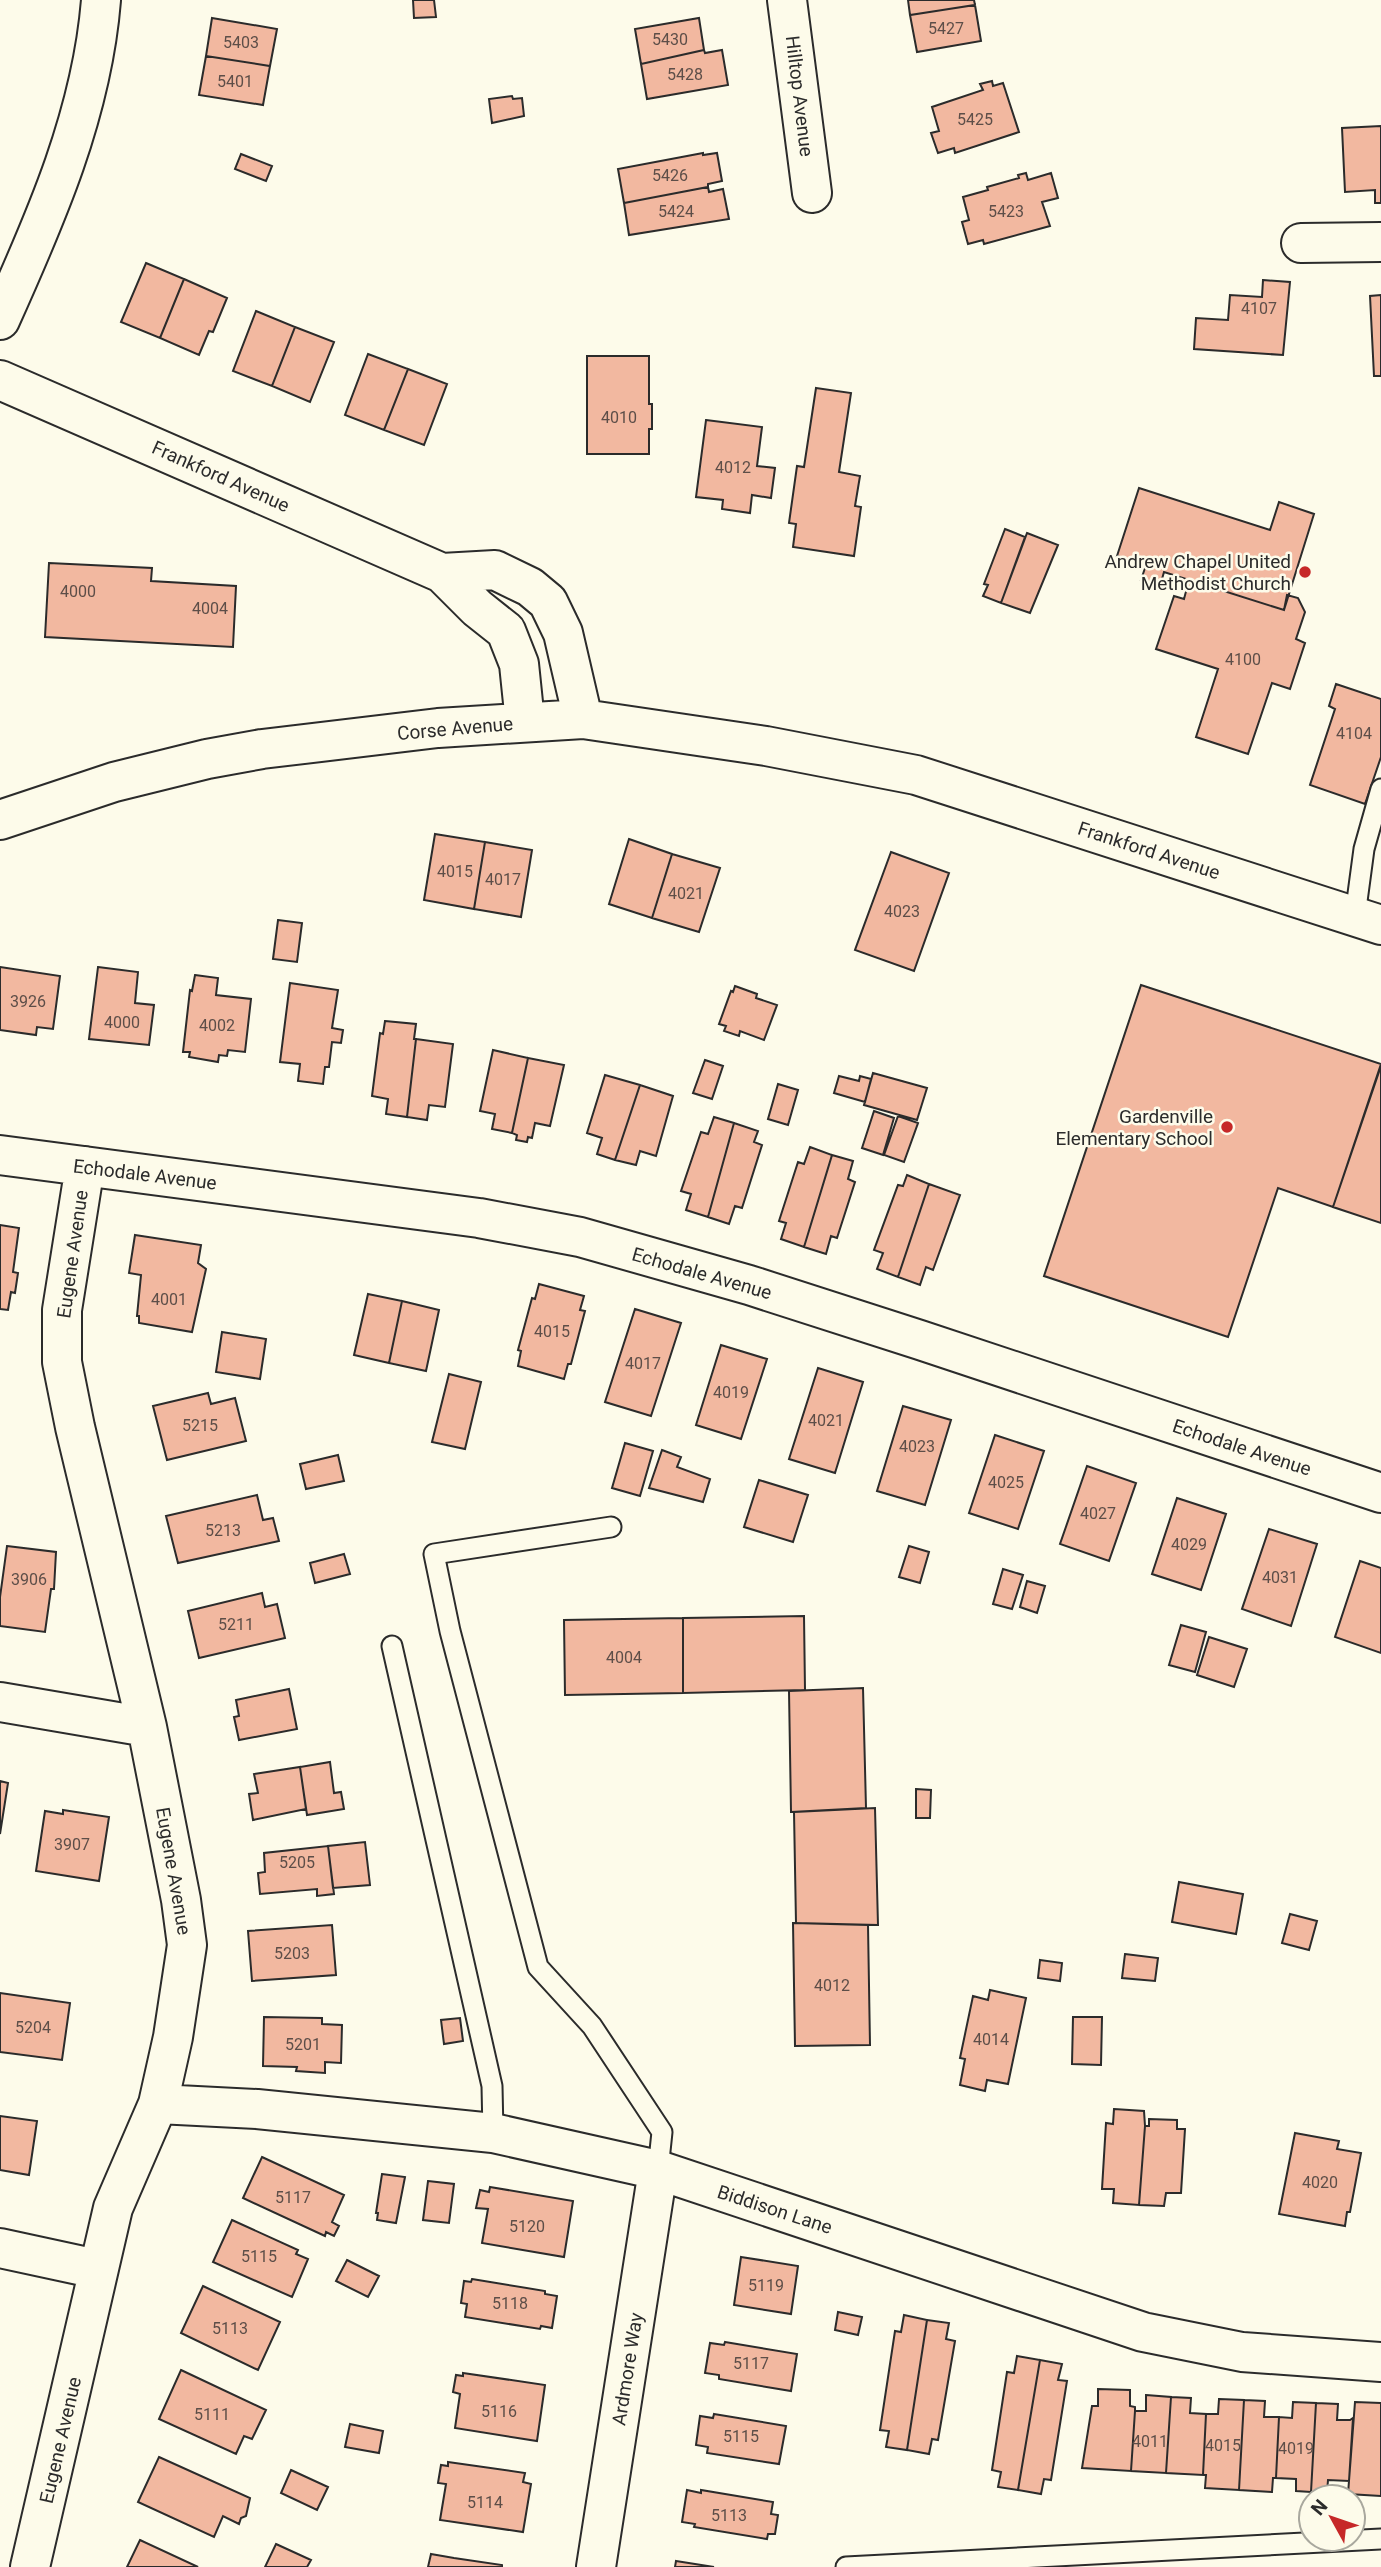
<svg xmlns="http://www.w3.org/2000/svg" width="1381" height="2567" viewBox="0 0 1381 2567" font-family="Roboto,sans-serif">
	<rect width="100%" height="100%" fill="#fdfbea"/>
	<path fill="#f2b8a0" stroke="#2b2b2b" stroke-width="2" d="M 413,0 L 434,0 L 436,17 L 414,18 Z
		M 908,0 L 974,0 L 975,5 L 910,15 Z
		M 975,5 L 981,41 L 917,52 L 910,15 Z
		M 212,18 L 277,29 L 270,66 L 206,56 Z
		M 699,18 L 704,50 L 641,64 L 635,29 Z
		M 704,50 L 705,53 L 722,50 L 728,85 L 647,99 L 641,64 Z
		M 206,56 L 270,66 L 263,105 L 199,95 Z
		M 992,81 L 993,86 L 1003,83 L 1019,132 L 955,153 L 954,148 L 938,153 L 931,133 L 939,131 L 932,107 L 983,90 L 980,84 Z
		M 512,96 L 513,99 L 522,98 L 524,116 L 492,123 L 489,99 Z
		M 1381,126 L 1381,203 L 1375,203 L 1375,190 L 1345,192 L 1342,128 Z
		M 703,153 L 703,155 L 717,153 L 722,181 L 708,184 L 708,187 L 624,203 L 618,169 Z
		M 241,154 L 272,166 L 266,181 L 235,169 Z
		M 1026,173 L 1028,180 L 1051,173 L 1058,198 L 1042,202 L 1050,226 L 984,244 L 983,240 L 968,244 L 962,222 L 969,220 L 963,197 L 988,190 L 987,187 L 1019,178 L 1018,175 Z
		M 708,187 L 709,192 L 723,189 L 729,219 L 629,235 L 624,203 Z
		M 146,263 L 184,279 L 160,338 L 121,322 Z
		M 184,279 L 227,298 L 213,332 L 209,331 L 199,355 L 160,338 Z
		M 1263,280 L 1290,282 L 1283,355 L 1194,349 L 1196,318 L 1228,320 L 1230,295 L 1262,297 Z
		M 1381,295 L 1381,376 L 1374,376 L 1370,296 Z
		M 256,311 L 295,327 L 272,386 L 233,371 Z
		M 295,327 L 334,342 L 310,402 L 272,386 Z
		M 368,354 L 408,369 L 384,430 L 345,415 Z
		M 587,356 L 649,356 L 649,404 L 652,404 L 652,429 L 649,429 L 649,454 L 587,454 Z
		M 408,369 L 447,384 L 424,445 L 384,430 Z
		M 816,388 L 851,393 L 839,472 L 860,476 L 855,506 L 861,507 L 854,556 L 793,547 L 796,524 L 789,523 L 797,466 L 804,467 Z
		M 706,420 L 762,427 L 757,466 L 775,468 L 771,498 L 752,495 L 750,513 L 722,509 L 723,500 L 696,497 Z
		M 1139,488 L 1270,530 L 1279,502 L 1314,514 L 1284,610 L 1164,572 L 1160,586 L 1141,580 L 1146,565 L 1117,556 Z
		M 1005,529 L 1025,537 L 1001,603 L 983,596 L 988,585 L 984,584 Z
		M 1027,533 L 1058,545 L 1030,613 L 1001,603 Z
		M 49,563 L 152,568 L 151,581 L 236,586 L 233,647 L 45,637 Z
		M 1189,580 L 1284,610 L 1287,595 L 1298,598 L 1305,612 L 1296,639 L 1305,643 L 1290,689 L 1272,683 L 1248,754 L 1196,737 L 1218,669 L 1156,649 L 1174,596 L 1184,599 Z
		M 1336,684 L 1381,699 L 1381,757 L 1365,804 L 1310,785 L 1335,709 L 1329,706 Z
		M 435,834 L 485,842 L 474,909 L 424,900 Z
		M 629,839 L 672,854 L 652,918 L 609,904 Z
		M 485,842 L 532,850 L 521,917 L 474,909 Z
		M 891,852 L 949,873 L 914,971 L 855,950 Z
		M 672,854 L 720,868 L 699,932 L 652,918 Z
		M 278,920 L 302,923 L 297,962 L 273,959 Z
		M 0,967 L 60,976 L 53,1029 L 37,1027 L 36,1035 L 0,1030 Z
		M 98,967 L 138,972 L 135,1003 L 154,1005 L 149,1045 L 89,1039 Z
		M 195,975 L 218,978 L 216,995 L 251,999 L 245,1052 L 228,1050 L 227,1056 L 219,1055 L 218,1062 L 189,1057 L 190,1052 L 183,1052 L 190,990 L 192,991 Z
		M 290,983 L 338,990 L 332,1028 L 343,1030 L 341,1043 L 332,1042 L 329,1067 L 325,1067 L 323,1084 L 298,1081 L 300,1064 L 280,1062 Z
		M 1141,985 L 1381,1064 L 1333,1207 L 1278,1188 L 1228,1337 L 1044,1276 Z
		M 735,986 L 757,994 L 756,998 L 777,1005 L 764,1040 L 740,1031 L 739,1036 L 724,1031 L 726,1026 L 719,1024 L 731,991 L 733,992 Z
		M 385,1021 L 416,1024 L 414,1039 L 416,1039 L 407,1117 L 386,1114 L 388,1099 L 372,1096 L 380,1033 L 383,1034 Z
		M 416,1039 L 453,1044 L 445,1107 L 429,1105 L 427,1120 L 407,1117 Z
		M 493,1050 L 528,1058 L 512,1133 L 492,1129 L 495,1114 L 480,1111 Z
		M 528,1058 L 564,1065 L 550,1126 L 535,1123 L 532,1138 L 528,1137 L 527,1142 L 516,1140 L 517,1135 L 512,1133 Z
		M 705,1060 L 723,1066 L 712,1099 L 693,1093 Z
		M 1381,1066 L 1381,1223 L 1333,1207 Z
		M 873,1073 L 927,1088 L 917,1120 L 864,1105 Z
		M 605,1075 L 640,1085 L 615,1160 L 597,1154 L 602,1138 L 587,1133 Z
		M 839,1076 L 859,1081 L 860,1076 L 871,1079 L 865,1102 L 834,1093 Z
		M 778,1084 L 798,1090 L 788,1125 L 768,1119 Z
		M 640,1085 L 673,1096 L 656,1156 L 640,1151 L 636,1165 L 615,1160 Z
		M 874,1111 L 894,1118 L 883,1155 L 862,1148 Z
		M 898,1116 L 918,1123 L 904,1162 L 884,1155 Z
		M 714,1117 L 734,1123 L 708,1217 L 686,1210 L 691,1194 L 681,1191 L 701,1132 L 708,1134 Z
		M 734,1123 L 758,1131 L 754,1142 L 762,1145 L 742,1208 L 735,1206 L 729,1224 L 708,1217 Z
		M 810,1147 L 832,1155 L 804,1247 L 781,1239 L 786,1223 L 779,1221 L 798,1162 L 804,1164 Z
		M 832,1155 L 853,1161 L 848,1179 L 855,1182 L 837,1238 L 831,1236 L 826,1254 L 804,1247 Z
		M 907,1175 L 929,1184 L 898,1277 L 877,1269 L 883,1253 L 874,1250 L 898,1185 L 903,1186 Z
		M 929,1184 L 960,1195 L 933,1270 L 926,1267 L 920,1285 L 898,1277 Z
		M 0,1225 L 19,1228 L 13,1272 L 18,1273 L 15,1293 L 11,1292 L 8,1310 L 0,1309 Z
		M 135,1235 L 201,1245 L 198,1263 L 206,1269 L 192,1332 L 139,1323 L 139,1316 L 137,1316 L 141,1275 L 129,1273 Z
		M 539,1284 L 584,1296 L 580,1310 L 585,1311 L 571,1364 L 568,1364 L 564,1379 L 518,1366 L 521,1351 L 518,1350 L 532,1298 L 535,1299 Z
		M 368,1294 L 402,1301 L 389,1363 L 354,1355 Z
		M 402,1301 L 439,1310 L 426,1371 L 389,1363 Z
		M 635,1309 L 681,1323 L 651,1416 L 605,1402 Z
		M 222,1332 L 266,1339 L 260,1379 L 216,1372 Z
		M 721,1345 L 767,1359 L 741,1439 L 696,1425 Z
		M 818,1368 L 863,1382 L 835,1473 L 789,1459 Z
		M 449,1374 L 481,1382 L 465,1449 L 432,1442 Z
		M 208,1393 L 211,1404 L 235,1398 L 246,1441 L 167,1460 L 153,1406 Z
		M 903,1406 L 951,1420 L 925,1505 L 877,1491 Z
		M 995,1435 L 1044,1451 L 1018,1529 L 969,1513 Z
		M 625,1443 L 653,1451 L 640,1496 L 612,1488 Z
		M 662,1450 L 681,1457 L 677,1467 L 710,1479 L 703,1502 L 649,1488 Z
		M 338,1455 L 344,1481 L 306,1489 L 300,1464 Z
		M 1087,1466 L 1136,1483 L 1109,1561 L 1060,1544 Z
		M 759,1480 L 808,1495 L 793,1542 L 744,1527 Z
		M 257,1495 L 263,1520 L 273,1518 L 279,1541 L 178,1563 L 166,1516 Z
		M 1177,1498 L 1226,1514 L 1201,1590 L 1152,1574 Z
		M 1269,1529 L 1317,1544 L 1291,1626 L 1242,1609 Z
		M 7,1546 L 56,1552 L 54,1589 L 51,1589 L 45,1632 L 0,1626 L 0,1597 Z
		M 909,1546 L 929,1552 L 920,1583 L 899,1577 Z
		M 344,1554 L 350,1574 L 315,1583 L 310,1563 Z
		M 1360,1561 L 1381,1568 L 1381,1653 L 1335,1637 Z
		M 1003,1569 L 1023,1575 L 1012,1609 L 993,1604 Z
		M 1027,1581 L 1045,1586 L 1037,1613 L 1020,1607 Z
		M 262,1593 L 265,1607 L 277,1604 L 285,1638 L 199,1658 L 188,1611 Z
		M 804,1616 L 805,1690 L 683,1693 L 683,1618 Z
		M 683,1618 L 683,1693 L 565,1695 L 564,1620 Z
		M 1181,1625 L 1206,1632 L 1195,1672 L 1169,1665 Z
		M 1209,1637 L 1247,1649 L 1234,1687 L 1197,1675 Z
		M 863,1688 L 866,1808 L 791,1812 L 789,1691 Z
		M 289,1689 L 297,1729 L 239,1740 L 234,1717 L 239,1716 L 236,1700 Z
		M 330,1762 L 334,1793 L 341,1792 L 344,1809 L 307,1815 L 300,1767 Z
		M 300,1767 L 306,1809 L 253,1820 L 249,1794 L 258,1793 L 254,1774 Z
		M 0,1781 L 8,1783 L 0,1834 Z
		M 916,1789 L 931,1790 L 930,1818 L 916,1818 Z
		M 875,1808 L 878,1925 L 796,1923 L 794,1812 Z
		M 63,1810 L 109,1817 L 99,1881 L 36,1871 L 45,1811 L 63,1814 Z
		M 365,1842 L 370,1885 L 333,1888 L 328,1846 Z
		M 328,1846 L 334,1894 L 317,1896 L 317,1889 L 260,1894 L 258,1873 L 265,1872 L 264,1853 Z
		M 1179,1882 L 1243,1894 L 1236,1934 L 1172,1922 Z
		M 1290,1914 L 1317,1921 L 1309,1950 L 1282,1943 Z
		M 793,1923 L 868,1925 L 870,2045 L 795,2046 Z
		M 332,1925 L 336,1975 L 252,1981 L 248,1931 Z
		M 1125,1954 L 1158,1958 L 1155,1981 L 1122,1978 Z
		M 1040,1960 L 1062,1963 L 1060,1981 L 1038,1978 Z
		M 990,1990 L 1026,1998 L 1008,2084 L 987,2080 L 985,2091 L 960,2085 L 965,2059 L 960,2058 L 973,1996 L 988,2000 Z
		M 0,1993 L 70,2003 L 62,2060 L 0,2052 Z
		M 264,2017 L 322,2018 L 322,2024 L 342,2025 L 341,2063 L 325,2062 L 325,2073 L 296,2071 L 297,2067 L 263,2066 Z
		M 1073,2017 L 1102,2017 L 1101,2065 L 1072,2064 Z
		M 460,2018 L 463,2041 L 444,2044 L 441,2020 Z
		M 1114,2109 L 1144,2111 L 1145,2126 L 1139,2205 L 1113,2203 L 1114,2189 L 1102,2189 L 1106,2123 L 1113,2124 Z
		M 0,2116 L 37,2121 L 29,2175 L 0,2170 Z
		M 1149,2119 L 1177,2120 L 1177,2129 L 1185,2129 L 1181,2193 L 1166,2193 L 1164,2206 L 1139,2205 L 1145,2126 L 1149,2126 Z
		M 1295,2133 L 1339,2141 L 1337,2149 L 1361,2153 L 1350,2212 L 1347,2212 L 1345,2226 L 1279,2214 Z
		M 262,2157 L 344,2195 L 332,2222 L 339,2226 L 334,2236 L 326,2232 L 325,2236 L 243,2198 Z
		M 382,2174 L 405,2177 L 396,2223 L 377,2220 L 378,2213 L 376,2213 Z
		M 428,2181 L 454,2184 L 449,2223 L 423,2220 Z
		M 490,2187 L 573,2201 L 564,2257 L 482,2243 L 488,2209 L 476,2208 L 480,2190 L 489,2192 Z
		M 232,2220 L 298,2250 L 296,2254 L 308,2259 L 292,2297 L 213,2262 Z
		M 741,2257 L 798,2266 L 791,2314 L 734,2305 Z
		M 347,2260 L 379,2276 L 368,2297 L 336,2281 Z
		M 472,2279 L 545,2291 L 545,2294 L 557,2296 L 552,2328 L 541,2326 L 540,2329 L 465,2317 L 467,2304 L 461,2303 L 464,2281 L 471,2282 Z
		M 203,2286 L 280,2322 L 258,2370 L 181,2333 Z
		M 838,2312 L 862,2317 L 858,2335 L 835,2330 Z
		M 904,2315 L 927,2320 L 907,2450 L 886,2447 L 889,2431 L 880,2430 L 895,2331 L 901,2332 Z
		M 927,2320 L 949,2323 L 946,2339 L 955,2341 L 938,2440 L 932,2439 L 929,2454 L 907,2450 Z
		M 725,2342 L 797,2354 L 791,2391 L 719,2379 L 719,2375 L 705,2373 L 710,2343 L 724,2345 Z
		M 1017,2356 L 1040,2360 L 1018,2490 L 998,2487 L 1001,2472 L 992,2470 L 1007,2372 L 1014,2373 Z
		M 1040,2360 L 1062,2364 L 1058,2380 L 1067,2381 L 1051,2480 L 1044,2479 L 1041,2494 L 1018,2490 Z
		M 181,2370 L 266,2410 L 252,2439 L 244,2436 L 236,2454 L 159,2419 Z
		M 463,2373 L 545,2385 L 537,2441 L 455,2428 L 460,2394 L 453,2392 L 456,2375 L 463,2376 Z
		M 1098,2389 L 1130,2390 L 1130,2406 L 1135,2407 L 1135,2411 L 1131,2471 L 1082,2468 L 1092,2406 L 1098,2406 Z
		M 1146,2395 L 1171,2397 L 1166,2473 L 1131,2471 L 1135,2411 L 1146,2411 Z
		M 1171,2397 L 1191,2398 L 1190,2413 L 1206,2414 L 1203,2475 L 1166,2473 Z
		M 1219,2399 L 1244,2400 L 1239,2490 L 1205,2488 L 1206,2475 L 1203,2475 L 1206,2414 L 1218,2414 Z
		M 1244,2400 L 1265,2401 L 1264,2417 L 1279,2417 L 1276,2478 L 1273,2478 L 1272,2492 L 1239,2490 Z
		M 1293,2402 L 1316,2403 L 1311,2492 L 1296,2491 L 1296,2479 L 1276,2478 L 1279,2417 L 1292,2418 Z
		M 1355,2402 L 1381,2403 L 1381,2496 L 1348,2494 Z
		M 1316,2403 L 1338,2404 L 1337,2420 L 1350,2420 L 1353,2418 L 1349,2481 L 1328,2480 L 1327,2493 L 1311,2492 Z
		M 714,2414 L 786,2426 L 779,2464 L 707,2453 L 708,2447 L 696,2445 L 700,2416 L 713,2418 Z
		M 350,2424 L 383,2431 L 379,2453 L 345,2447 Z
		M 159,2457 L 250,2498 L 246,2516 L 241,2518 L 239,2524 L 223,2516 L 214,2537 L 138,2502 Z
		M 448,2462 L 525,2473 L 523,2482 L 531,2484 L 523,2532 L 440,2520 L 446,2484 L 438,2483 L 441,2465 L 448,2466 Z
		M 291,2470 L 328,2487 L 317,2510 L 281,2493 Z
		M 687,2490 L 701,2493 L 701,2490 L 773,2502 L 771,2514 L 778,2515 L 775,2534 L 768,2534 L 767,2539 L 694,2527 L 695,2524 L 682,2522 Z
		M 140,2540 L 198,2567 L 127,2567 Z
		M 276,2544 L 311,2560 L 307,2567 L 265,2567 Z
		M 431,2554 L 454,2558 L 502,2565 L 502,2567 L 428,2567 Z
		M 676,2561 L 714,2567 L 675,2567 Z"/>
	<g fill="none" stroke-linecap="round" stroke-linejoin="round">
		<g stroke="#2b2b2b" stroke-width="23">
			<path id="lane" d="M 1355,916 L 1364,849 L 1381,789
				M 611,1527 L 434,1554 L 450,1631 L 538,1967 L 592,2026 L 662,2132 L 658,2170
				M 392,1646 L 492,2086 L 493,2133
				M 846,2567 L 1381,2539"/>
		</g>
		<g stroke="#2b2b2b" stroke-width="42">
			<path id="street" d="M 787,0 L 812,193
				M 1301,243 L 1381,242
				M 0,320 C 46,218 92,113 101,0
				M 0,1155 L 479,1218 L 580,1237 L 749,1285 L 920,1340 L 1381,1493
				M 0,1702 L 147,1727
				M 158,2104 L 257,2109 L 493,2133 L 658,2170 L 1143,2332 L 1242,2352 L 1381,2362
				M 0,2248 L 97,2269
				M 30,2567 L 113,2208 L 158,2104 L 173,2037 L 187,1945 L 181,1900 L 147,1727 L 75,1427 L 62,1362 L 62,1310 L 85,1166
				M 596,2567 L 658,2170"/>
		</g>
		<g stroke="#2b2b2b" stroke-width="42">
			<path id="secondary" d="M 0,380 L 442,573 L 477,608 L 506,631 L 519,664 L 525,722
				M 442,573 L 495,570 L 530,587 L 548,602 L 563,633 L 583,719
				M 0,820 L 114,782 L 207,759 L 262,749 L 438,728 L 583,719 L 766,746 L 916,775 L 1381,925"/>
		</g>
		<use href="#lane" stroke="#fdfbea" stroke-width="19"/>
		<use href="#street" stroke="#fdfbea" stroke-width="38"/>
		<use href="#secondary" stroke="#fdfbea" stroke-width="38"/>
	</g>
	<g fill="#c62828" stroke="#fdfbea" stroke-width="2.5">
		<circle cx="1305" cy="572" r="7"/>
		<circle cx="1227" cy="1127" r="7"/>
	</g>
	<g text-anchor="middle" stroke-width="5" stroke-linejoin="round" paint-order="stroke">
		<g font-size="16" fill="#5d4e48">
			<text x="946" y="34">5427</text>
			<text x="670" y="45">5430</text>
			<text x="241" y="48">5403</text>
			<text x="685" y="80">5428</text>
			<text x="235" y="87">5401</text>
			<text x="975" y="125">5425</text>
			<text x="670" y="181">5426</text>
			<text x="676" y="217">5424</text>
			<text x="1006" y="217">5423</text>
			<text x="1259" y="314">4107</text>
			<text x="619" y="423">4010</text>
			<text x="733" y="473">4012</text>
			<text x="78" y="597">4000</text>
			<text x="210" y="614">4004</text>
			<text x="1243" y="665">4100</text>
			<text x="1354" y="739">4104</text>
			<text x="455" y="877">4015</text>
			<text x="503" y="885">4017</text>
			<text x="686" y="899">4021</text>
			<text x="902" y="917">4023</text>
			<text x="28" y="1007">3926</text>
			<text x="122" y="1028">4000</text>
			<text x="217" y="1031">4002</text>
			<text x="169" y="1305">4001</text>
			<text x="552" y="1337">4015</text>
			<text x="643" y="1369">4017</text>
			<text x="731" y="1398">4019</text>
			<text x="826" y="1426">4021</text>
			<text x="200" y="1431">5215</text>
			<text x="917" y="1452">4023</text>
			<text x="1006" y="1488">4025</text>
			<text x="1098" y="1519">4027</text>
			<text x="223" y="1536">5213</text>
			<text x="1189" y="1550">4029</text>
			<text x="1280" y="1583">4031</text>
			<text x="29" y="1585">3906</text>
			<text x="236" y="1630">5211</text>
			<text x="624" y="1663">4004</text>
			<text x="72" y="1850">3907</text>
			<text x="297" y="1868">5205</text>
			<text x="292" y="1959">5203</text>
			<text x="832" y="1991">4012</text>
			<text x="33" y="2033">5204</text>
			<text x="991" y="2045">4014</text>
			<text x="303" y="2050">5201</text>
			<text x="1320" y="2188">4020</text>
			<text x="293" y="2203">5117</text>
			<text x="527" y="2232">5120</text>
			<text x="259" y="2262">5115</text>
			<text x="766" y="2291">5119</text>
			<text x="510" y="2309">5118</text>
			<text x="230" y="2334">5113</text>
			<text x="751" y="2369">5117</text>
			<text x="499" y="2417">5116</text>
			<text x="212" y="2420">5111</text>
			<text x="741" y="2442">5115</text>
			<text x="1150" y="2447">4011</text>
			<text x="1223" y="2451">4015</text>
			<text x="1296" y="2454">4019</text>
			<text x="485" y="2508">5114</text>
			<text x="729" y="2521">5113</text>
		</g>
		<g font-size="19" fill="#2b2b2b" stroke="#fdfbea">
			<text transform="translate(800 96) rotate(83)" y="7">Hilltop Avenue</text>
			<text transform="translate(221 476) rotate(24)" y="7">Frankford Avenue</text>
			<text transform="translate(455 728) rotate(-5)" y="7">Corse Avenue</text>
			<text transform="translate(1149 850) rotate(18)" y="7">Frankford Avenue</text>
			<text transform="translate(145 1174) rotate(7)" y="7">Echodale Avenue</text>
			<text transform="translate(72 1254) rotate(-82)" y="7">Eugene Avenue</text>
			<text transform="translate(702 1273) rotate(16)" y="7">Echodale Avenue</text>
			<text transform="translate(1242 1447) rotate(18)" y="7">Echodale Avenue</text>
			<text transform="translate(174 1871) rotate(80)" y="7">Eugene Avenue</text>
			<text transform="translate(775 2209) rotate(18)" y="7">Biddison Lane</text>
			<text transform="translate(627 2369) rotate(-81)" y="7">Ardmore Way</text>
			<text transform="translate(60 2440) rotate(-77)" y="7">Eugene Avenue</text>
		</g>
		<g font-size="19" fill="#2b2b2b" stroke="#fdfbea" text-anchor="end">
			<text x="1291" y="568">Andrew Chapel United<tspan x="1291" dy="22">Methodist Church</tspan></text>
			<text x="1213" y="1123">Gardenville<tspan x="1213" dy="22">Elementary School</tspan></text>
		</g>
	</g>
	<g transform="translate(1332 2518) rotate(310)"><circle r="33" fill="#fdfbea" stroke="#a9a89e" stroke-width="2"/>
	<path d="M0-5L12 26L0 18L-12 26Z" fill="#c62828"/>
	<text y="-10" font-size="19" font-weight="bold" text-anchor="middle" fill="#2b2b2b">N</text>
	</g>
</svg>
